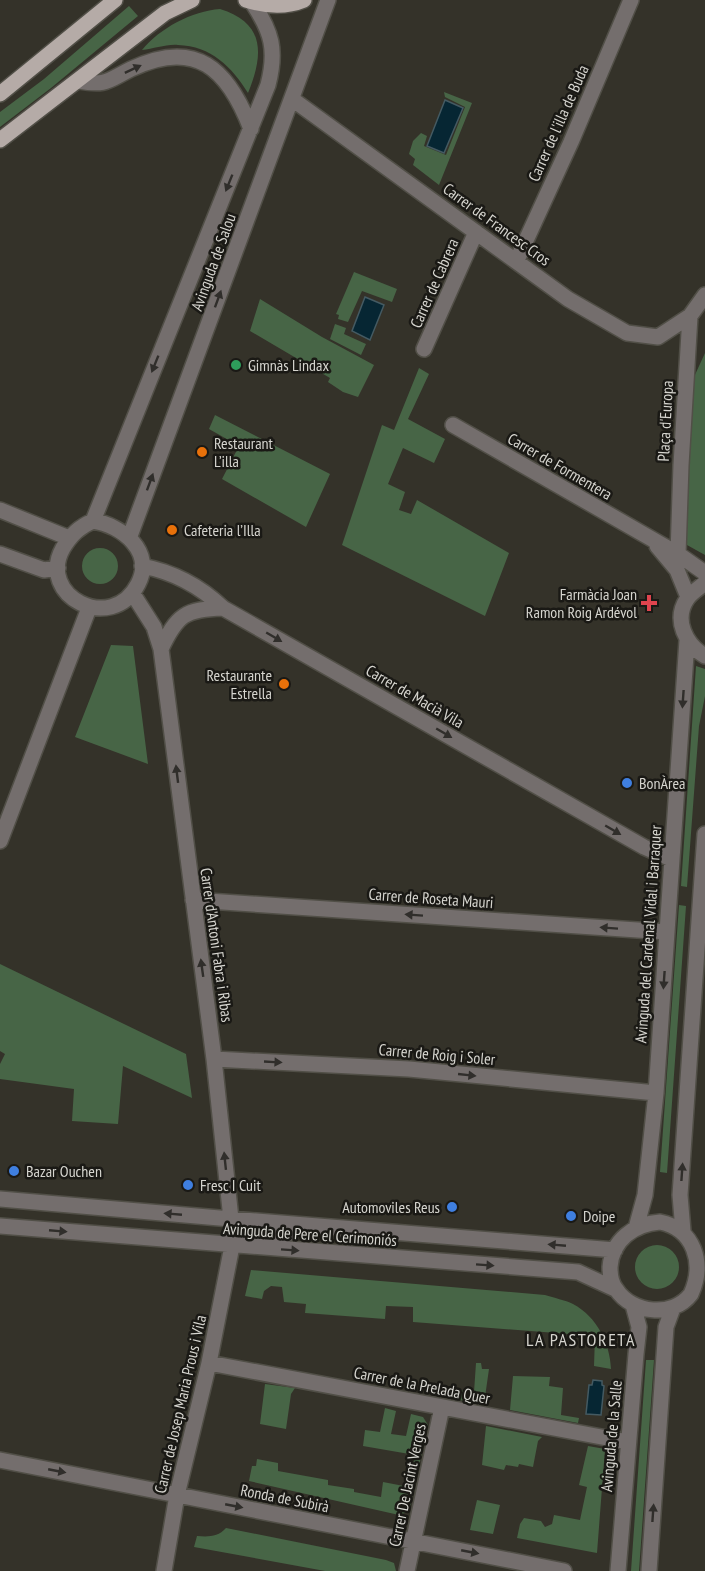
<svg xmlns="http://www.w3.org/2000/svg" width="705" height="1571" viewBox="0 0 705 1571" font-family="'PT Sans Narrow',sans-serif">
	<rect width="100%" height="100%" fill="#343229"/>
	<path fill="#476546" d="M 129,6 L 138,16 L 51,88 L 0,127 L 0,112 L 44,79 Z
		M 220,9 C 265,23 264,54 248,93 C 232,67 211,46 178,45 C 166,44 154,49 142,50 C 160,28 192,11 220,9 Z
		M 444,92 L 472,103 L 439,185 L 413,165 L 415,159 L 409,154 L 413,141 L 421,133 L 427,136 L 424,146 L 446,155 L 465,107 L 445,97 Z
		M 354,272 L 397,289 L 392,302 L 362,291 L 348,322 L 338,319 L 339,315 L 336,314 Z
		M 260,299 L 322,337 L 374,365 L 358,397 L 343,392 L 328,382 L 330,378 L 250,331 Z
		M 335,324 L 346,328 L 344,334 L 366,344 L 361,355 L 330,339 Z
		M 705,353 L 705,555 L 687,545 L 682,539 L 694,377 Z
		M 419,368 L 429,374 L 408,419 L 445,439 L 434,463 L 403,448 L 388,484 L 405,492 L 399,510 L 411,514 L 417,500 L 509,553 L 485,616 L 342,545 L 382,425 L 394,430 Z
		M 215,415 L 330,474 L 306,527 L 222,479 L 239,446 L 209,429 Z
		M82 566a18 18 0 1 1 36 0a18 18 0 1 1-36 0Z
		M 111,645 L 133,646 L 148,764 L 75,737 Z
		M 696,666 L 705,669 L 705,696 L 699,726 L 687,887 L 681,886 Z
		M 679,905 L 686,906 L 667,1173 L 660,1172 Z
		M 0,964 L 186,1054 L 192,1098 L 123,1066 L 118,1124 L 72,1121 L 74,1089 L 0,1079 L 0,1064 L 5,1054 L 0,1051 Z
		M635 1267a22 22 0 1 1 44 0a22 22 0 1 1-44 0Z
		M 251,1270 L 545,1295 C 554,1298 565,1300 573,1304 C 597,1317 610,1343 611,1369 L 594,1366 L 595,1336 L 413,1322 L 413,1307 L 386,1306 L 385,1319 L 305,1313 L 306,1304 L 284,1302 L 282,1287 L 271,1286 L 264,1291 L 262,1299 L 245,1296 Z
		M 646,1360 L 654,1360 L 639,1571 L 631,1571 Z
		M 476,1363 L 481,1363 L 482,1369 L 489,1369 L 484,1404 L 459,1400 L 458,1390 L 474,1392 Z
		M 513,1376 L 550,1377 L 549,1386 L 563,1388 L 561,1415 L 579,1418 L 578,1423 L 510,1410 Z
		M 265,1384 L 295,1388 L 291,1394 L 286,1429 L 260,1424 Z
		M 385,1408 L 396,1411 L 391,1434 L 406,1436 L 411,1414 L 423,1417 L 428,1425 L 409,1511 L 399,1515 L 249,1481 L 252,1466 L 256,1466 L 257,1459 L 278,1463 L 278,1471 L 328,1480 L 328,1485 L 354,1489 L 354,1492 L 381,1497 L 383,1482 L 409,1487 L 415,1455 L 363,1446 L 365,1430 L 380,1432 Z
		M 486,1426 L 542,1437 L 538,1441 L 533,1467 L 519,1464 L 518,1467 L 506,1465 L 504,1470 L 482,1465 Z
		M 588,1446 L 605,1449 L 597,1553 L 517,1538 L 520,1524 L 524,1518 L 541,1521 L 545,1527 L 552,1524 L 554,1515 L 580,1520 L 587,1487 L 579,1485 Z
		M 477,1500 L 500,1505 L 493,1534 L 470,1530 Z
		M 226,1528 L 386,1560 L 394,1563 L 396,1571 L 325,1571 L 194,1547 L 197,1536 C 208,1537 218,1537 226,1528 Z"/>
	<path fill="#062633" stroke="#445a62" stroke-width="1.5" d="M 445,100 L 463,108 L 444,153 L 427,146 Z
		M 365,297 L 384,305 L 370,340 L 352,331 Z
		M 593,1380 L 602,1381 L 602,1385 L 604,1386 L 601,1415 L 586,1414 L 589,1385 L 592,1385 Z"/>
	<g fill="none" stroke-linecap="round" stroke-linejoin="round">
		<g stroke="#514f47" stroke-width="18">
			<path id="minor" d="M 78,81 C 107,86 107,81 131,69 C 196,38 228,69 251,129
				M 292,99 L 568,299 L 627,333 L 658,337 L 690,316
				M 517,260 L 571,142 L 631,0
				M 424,349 L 476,232
				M 453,425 L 678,554 L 705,573
				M 0,510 L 69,538
				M 93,521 L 268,85 C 277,50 272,32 252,2
				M 93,521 C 122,525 155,552 138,584 C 112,635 36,596 63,548 C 71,535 79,527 93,521 Z
				M 130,536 L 328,0
				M 657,546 L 677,570 L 688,597
				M 0,554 L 44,570 L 58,568
				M 678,554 L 681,465 L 690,316 L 705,295
				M 142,566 C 174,572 200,586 223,608 L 644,847 L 671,859
				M 705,583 C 699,588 691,593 687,599 C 673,620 686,645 705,656
				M 133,594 L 154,627 L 161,649 L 214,1059 L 231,1219 L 232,1246 L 209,1363 L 177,1495 L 164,1571
				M 161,649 C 177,615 185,609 223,608
				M 0,841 L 89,608
				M 193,900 L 667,932
				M 214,1059 L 409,1069 L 656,1093
				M 0,1199 L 231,1219 L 615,1250
				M 660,1222 C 694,1229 705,1263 691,1294 C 673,1318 632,1314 616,1289 C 611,1283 610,1275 610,1267 C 612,1240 634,1224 660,1222 Z
				M 0,1226 L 578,1272 L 615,1289
				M 636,1228 L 645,1195 L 656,1093 L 687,640
				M 683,1231 L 680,1195 L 705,834
				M 232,1246 L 248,1233 L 285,1235 L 305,1225
				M 209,1363 L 628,1442
				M 0,1460 L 564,1571
				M 407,1571 L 442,1407
				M 618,1571 L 636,1354 L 639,1327 L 633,1305
				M 649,1571 L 666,1327 L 673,1308"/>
		</g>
		<g stroke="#514f47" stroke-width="18">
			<path id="major" d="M 246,0 C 265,6 285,8 304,0
				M 0,94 L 115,0
				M 0,140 L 165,13 L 192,0"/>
		</g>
		<use href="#minor" stroke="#746e6d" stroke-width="15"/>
		<use href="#major" stroke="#b5aba7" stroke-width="15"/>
	</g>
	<defs><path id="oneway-solid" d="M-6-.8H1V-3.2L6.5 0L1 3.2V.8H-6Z" transform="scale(1.5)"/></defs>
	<g fill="#302e2b">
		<use href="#oneway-solid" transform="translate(133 69) rotate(-25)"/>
		<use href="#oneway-solid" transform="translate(229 183) rotate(112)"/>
		<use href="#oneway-solid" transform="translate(218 299) rotate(-70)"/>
		<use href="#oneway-solid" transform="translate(155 364) rotate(112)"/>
		<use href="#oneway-solid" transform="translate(150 482) rotate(-70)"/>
		<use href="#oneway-solid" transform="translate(274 637) rotate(30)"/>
		<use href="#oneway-solid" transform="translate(683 699) rotate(94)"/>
		<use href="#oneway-solid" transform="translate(444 733) rotate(30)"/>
		<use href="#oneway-solid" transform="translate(177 774) rotate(-97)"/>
		<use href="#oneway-solid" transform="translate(613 830) rotate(30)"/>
		<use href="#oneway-solid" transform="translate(414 915) rotate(-176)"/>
		<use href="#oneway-solid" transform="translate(609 928) rotate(-176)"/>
		<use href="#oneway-solid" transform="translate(202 968) rotate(-98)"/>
		<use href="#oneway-solid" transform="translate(664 980) rotate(94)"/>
		<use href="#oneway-solid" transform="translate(273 1062) rotate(3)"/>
		<use href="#oneway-solid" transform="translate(467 1075) rotate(6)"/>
		<use href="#oneway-solid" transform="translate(225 1161) rotate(-96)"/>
		<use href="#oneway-solid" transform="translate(682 1172) rotate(-86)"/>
		<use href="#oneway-solid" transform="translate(173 1214) rotate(-175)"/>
		<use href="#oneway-solid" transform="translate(58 1231) rotate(5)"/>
		<use href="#oneway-solid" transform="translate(557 1245) rotate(-175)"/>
		<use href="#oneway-solid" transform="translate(290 1250) rotate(4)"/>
		<use href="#oneway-solid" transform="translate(485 1265) rotate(4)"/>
		<use href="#oneway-solid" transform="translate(57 1471) rotate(11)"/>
		<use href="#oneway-solid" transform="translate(234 1506) rotate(11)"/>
		<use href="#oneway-solid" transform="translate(653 1513) rotate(-86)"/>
		<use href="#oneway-solid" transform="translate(470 1552) rotate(11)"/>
	</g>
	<circle fill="#2e9e5b" stroke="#1a1915" stroke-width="2" cx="236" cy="365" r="6"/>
	<g fill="#e8710a" stroke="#1a1915" stroke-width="2">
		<circle cx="202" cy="452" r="6"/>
		<circle cx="172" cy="530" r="6"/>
		<circle cx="284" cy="684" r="6"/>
	</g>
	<path fill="#e0444e" stroke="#1a1915" stroke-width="2" d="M646 594h6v6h6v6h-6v6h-6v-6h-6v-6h6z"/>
	<g fill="#3f7fe0" stroke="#1a1915" stroke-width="2">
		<circle cx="627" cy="783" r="6"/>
		<circle cx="14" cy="1171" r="6"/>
		<circle cx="188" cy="1185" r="6"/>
		<circle cx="452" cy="1207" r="6"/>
		<circle cx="571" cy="1216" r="6"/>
	</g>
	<g text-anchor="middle" stroke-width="5" stroke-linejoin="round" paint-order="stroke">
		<g font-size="16" fill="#d6d5cf" stroke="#1a1915">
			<text transform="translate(558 123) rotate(-66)" y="6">Carrer de l'illa de Buda</text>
			<text transform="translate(497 224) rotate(36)" y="6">Carrer de Francesc Cros</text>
			<text transform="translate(213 262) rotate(-70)" y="6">Avinguda de Salou</text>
			<text transform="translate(434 283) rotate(-66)" y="6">Carrer de Cabrera</text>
			<text transform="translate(665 421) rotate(-87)" y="6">Plaça d'Europa</text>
			<text transform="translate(560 466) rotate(30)" y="6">Carrer de Formentera</text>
			<text transform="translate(415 696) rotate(30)" y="6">Carrer de Macià Vila</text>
			<text transform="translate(431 898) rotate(4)" y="6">Carrer de Roseta Mauri</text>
			<text transform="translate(648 934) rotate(-86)" y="6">Avinguda del Cardenal Vidal i Barraquer</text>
			<text transform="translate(217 945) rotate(82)" y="6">Carrer d'Antoni Fabra i Ribas</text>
			<text transform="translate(437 1054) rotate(5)" y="6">Carrer de Roig i Soler</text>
			<text transform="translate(310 1234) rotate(4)" y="6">Avinguda de Pere el Cerimoniós</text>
			<text transform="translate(422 1385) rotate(11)" y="6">Carrer de la Prelada Quer</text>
			<text transform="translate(180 1404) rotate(-77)" y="6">Carrer de Josep Maria Prous i Vila</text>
			<text transform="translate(611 1436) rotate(-85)" y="6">Avinguda de la Salle</text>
			<text transform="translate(407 1485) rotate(-78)" y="6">Carrer De Jacint Verges</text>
			<text transform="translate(285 1498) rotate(11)" y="6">Ronda de Subirà</text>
		</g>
		<g font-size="16" fill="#d6d5cf" stroke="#1a1915" text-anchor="start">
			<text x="248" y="371">Gimnàs Lindax</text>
			<text x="214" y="449">Restaurant<tspan x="214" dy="18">L’illa</tspan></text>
			<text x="184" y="536">Cafeteria l’Illa</text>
			<text x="637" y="600" text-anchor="end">Farmàcia Joan<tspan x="637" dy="18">Ramon Roig Ardévol</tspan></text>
			<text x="272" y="681" text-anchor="end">Restaurante<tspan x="272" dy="18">Estrella</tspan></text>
			<text x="639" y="789">BonÀrea</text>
			<text x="26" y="1177">Bazar Ouchen</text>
			<text x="200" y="1191">Fresc I Cuit</text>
			<text x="440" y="1213" text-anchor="end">Automoviles Reus</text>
			<text x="583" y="1222">Doipe</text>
		</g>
		<g font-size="18" letter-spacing="1.5" fill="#d6d5cf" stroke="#1a1915">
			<text x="581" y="1346">LA PASTORETA</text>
		</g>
	</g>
</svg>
